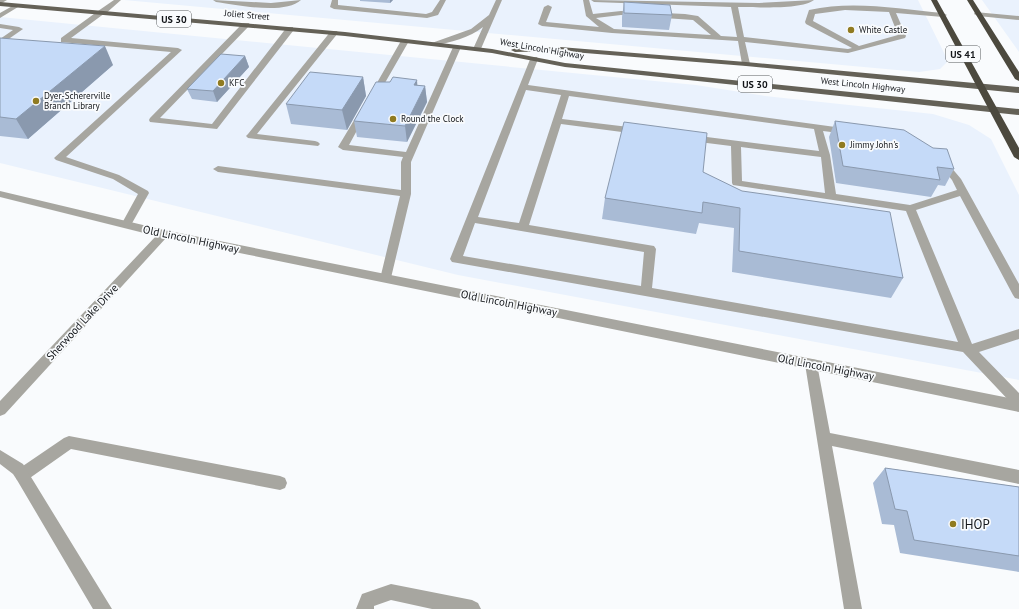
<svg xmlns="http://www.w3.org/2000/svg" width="1019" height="609" viewBox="0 0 1019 609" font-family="'PT Sans',sans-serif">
	<rect width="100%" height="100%" fill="#f9fbfd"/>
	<path fill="#eaf2fd" d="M 124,0 L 918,0 L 948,61 L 940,69 L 919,72 Z
		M 982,0 L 1019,0 L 1019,52 Z
		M 0,17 L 696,85 L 765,96 L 933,114 L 969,125 L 991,139 L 1019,195 L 1019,380 L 458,275 L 0,163 Z"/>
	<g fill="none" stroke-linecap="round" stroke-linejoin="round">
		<path fill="#a7a6a0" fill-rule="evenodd" d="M 0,0 L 7,0 L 0,4 Z
			M 213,0 L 271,3 L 301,0 C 285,15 237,5 216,2 Z
			M 332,0 L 338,0 L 338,5 L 426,14 L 432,12 L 440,0 L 446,0 L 438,15 L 427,18 L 334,9 L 330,7 Z
			M 583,0 L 589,0 L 593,14 L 621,11 L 685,14 L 698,16 L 721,36 L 737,37 L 731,7 L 594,2 L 591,0 L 759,3 L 814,0 C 802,10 755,7 738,7 L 744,37 L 848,49 L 852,48 L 806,24 L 805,22 L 809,10 C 853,0 899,9 943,13 L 947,15 L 943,17 L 896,13 L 906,36 L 905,38 L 848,53 L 745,42 L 750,64 L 746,66 L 742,64 L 738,41 L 612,33 L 542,26 L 538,24 L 544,7 L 548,5 L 552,7 L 546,22 L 599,27 L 586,16 ZM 845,10 L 889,12 L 898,35 L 859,46 L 813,21 L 815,14 ZM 621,15 L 693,20 L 711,35 L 614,29 L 596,18 Z
			M 16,4 L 18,5 L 18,7 L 0,18 L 0,13 Z
			M 98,11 L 104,11 L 105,13 L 71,38 L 178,48 L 182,50 L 66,157 L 119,175 L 148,191 L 149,193 L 131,225 L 130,227 L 122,227 L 121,225 L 138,194 L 113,179 L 56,160 L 54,158 L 171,52 L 61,42 L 61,38 Z
			M 975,12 L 1019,16 L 1019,20 L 978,16 L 974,14 Z
			M 243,23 L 249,23 L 250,25 L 160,118 L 212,124 L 287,27 L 293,27 L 293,31 L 217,129 L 150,122 L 149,120 L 150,118 Z
			M 0,24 L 19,27 L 23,29 L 0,45 L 0,39 L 13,30 L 0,28 Z
			M 331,31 L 337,31 L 338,33 L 257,134 L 315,141 L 318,142 L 320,144 L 318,146 L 248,138 L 246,136 L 248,134 Z
			M 402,39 L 405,39 L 409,41 L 378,95 L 374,98 L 371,97 L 370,95 Z
			M 454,45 L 457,45 L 461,47 L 411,162 L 411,194 L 390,282 L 382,282 L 380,279 L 400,196 L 218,172 L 213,169 L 218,166 L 401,190 L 401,162 L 403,157 L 343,150 L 338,147 L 359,112 L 363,109 L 367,112 L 349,145 L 406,152 Z
			M 531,57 L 537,57 L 538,59 L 528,85 L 850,129 L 852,131 L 847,134 L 823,131 L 830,155 L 836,194 L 910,205 L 957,190 L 952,180 L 937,162 L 939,160 L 945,160 L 961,179 L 1019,284 L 1019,299 L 1015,298 L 1013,295 L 960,196 L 916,210 L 972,344 L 1019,329 L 1019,339 L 979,352 L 1019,393 L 1019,408 L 1014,406 L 963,352 L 452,262 L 450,259 ZM 526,90 L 561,95 L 519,223 L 478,217 ZM 569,96 L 814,129 L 819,151 L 691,135 L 686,138 L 691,141 L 731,146 L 732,183 L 733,185 L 906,211 L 958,342 L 652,288 L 656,249 L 654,246 L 529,225 L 561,124 L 637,134 L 642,131 L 637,128 L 562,119 ZM 741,147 L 821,157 L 825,193 L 742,181 ZM 475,223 L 644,252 L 641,286 L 463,256 Z
			M 811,359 L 816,360 L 817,364 L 830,433 L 1019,470 L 1019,484 L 832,446 L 862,609 L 844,609 L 805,364 L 806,360 Z
			M 69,436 L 280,476 L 285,478 L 287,483 L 285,488 L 280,490 L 71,449 L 27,480 L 22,482 L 17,480 L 15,475 L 17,470 L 64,438 Z
			M 391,584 L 472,600 L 478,603 L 481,609 L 432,609 L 391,600 L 374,606 L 374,609 L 356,609 L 362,594 Z"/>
		<path fill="#a7a6a0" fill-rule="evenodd" d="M 114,0 L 121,0 L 104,15 L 98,15 L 98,11 Z
			M 496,0 L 502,0 L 480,51 L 477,51 L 473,49 L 483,27 C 470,38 450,42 433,46 L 429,44 L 471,29 L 489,15 Z
			M 0,191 L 164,230 L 1019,400 L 1019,412 L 166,238 L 5,414 L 0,416 L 0,401 L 156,236 L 0,197 Z
			M 0,450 L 23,464 L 112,609 L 93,609 L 17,480 L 13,474 L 0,464 Z"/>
		<path fill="#646157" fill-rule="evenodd" d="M 0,2 L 345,32 L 492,49 L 565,63 L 1019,109 L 1019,115 L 565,67 L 492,53 L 345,36 L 0,6 Z
			M 560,47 L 746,62 L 1019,87 L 1019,93 L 746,66 L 560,51 L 515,52 L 511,50 L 515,48 Z"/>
		<path fill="#4c493e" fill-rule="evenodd" d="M 931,0 L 937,0 L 1019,148 L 1019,160 L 1014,157 Z
			M 967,0 L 973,0 L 1019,72 L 1019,81 L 1015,79 Z"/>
	</g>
	<path fill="#a9bbd5" d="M 360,0 L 393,0 L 390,3 L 360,1 Z
		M 624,2 L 672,15 L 669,30 L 622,27 L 622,17 Z
		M 0,38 L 113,65 L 28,139 L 0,136 Z
		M 245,56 L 249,67 L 217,102 L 192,99 L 187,89 Z
		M 363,77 L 366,96 L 347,130 L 291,124 L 286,104 Z
		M 417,80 L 417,85 L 425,86 L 427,102 L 407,142 L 357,137 L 354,121 L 390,82 Z
		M 835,121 L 954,169 L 945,186 L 938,185 L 931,197 L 836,183 L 829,137 Z
		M 703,172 L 903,278 L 891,298 L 732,272 L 734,228 L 699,223 L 696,234 L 602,219 L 605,198 Z
		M 885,468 L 1019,487 L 1019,572 L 900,553 L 894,525 L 882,524 L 873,483 Z"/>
	<path fill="#8a99ae" d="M 390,0 L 393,0 L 390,3 Z
		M 105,46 L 113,65 L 28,139 L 16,119 Z
		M 245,56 L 249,67 L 217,102 L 213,91 Z
		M 363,77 L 366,96 L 347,130 L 342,110 Z
		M 417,80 L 418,95 L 414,85 Z
		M 425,86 L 427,102 L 407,142 L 405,126 Z"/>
	<path fill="#c5daf8" stroke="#8a99ae" d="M 624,2 L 670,5 L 672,15 L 624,13 Z
		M 0,38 L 105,46 L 16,119 L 0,117 Z
		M 221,54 L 245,56 L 213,91 L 187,89 Z
		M 310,72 L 363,77 L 342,110 L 286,104 Z
		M 393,77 L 417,80 L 414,85 L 425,86 L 405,126 L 354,121 L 376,82 L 390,82 Z
		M 835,121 L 904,130 L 933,148 L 947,149 L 954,169 L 937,167 L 940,180 L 843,166 Z
		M 624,122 L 707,133 L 703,172 L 742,191 L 890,212 L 903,278 L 739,251 L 740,208 L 703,202 L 702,213 L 605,198 Z
		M 885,468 L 1019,487 L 1019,556 L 914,540 L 907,511 L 895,509 Z"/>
	<g fill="#907b21" stroke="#f9fbfd" stroke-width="1.5">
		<circle cx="851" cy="30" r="4"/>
		<circle cx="221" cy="83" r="4"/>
		<circle cx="36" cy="101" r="4"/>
		<circle cx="393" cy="119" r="4"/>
		<circle cx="842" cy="145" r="4"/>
		<circle cx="953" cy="524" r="4"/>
	</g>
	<g text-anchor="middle" stroke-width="3.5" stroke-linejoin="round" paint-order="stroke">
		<g font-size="9" fill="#121519" stroke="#f9fbfd">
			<text transform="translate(247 15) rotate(5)" y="3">Joliet Street</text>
			<text transform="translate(542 49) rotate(10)" y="3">West Lincoln Highway</text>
			<text transform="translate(863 85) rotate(6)" y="3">West Lincoln Highway</text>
		</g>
		<g font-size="9" fill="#121519" stroke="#f9fbfd" text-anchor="start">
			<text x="859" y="33">White Castle</text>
			<text x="229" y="86">KFC</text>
			<text x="44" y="99">Dyer-Schererville<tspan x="44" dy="10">Branch Library</tspan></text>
			<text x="401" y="122">Round the Clock</text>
			<text x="850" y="148">Jimmy John's</text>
		</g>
		<g fill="#f9fbfd" stroke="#575a5d" stroke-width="1">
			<rect x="157" y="11" width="34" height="16" rx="3"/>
			<rect x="946" y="46" width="34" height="16" rx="3"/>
			<rect x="738" y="76" width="34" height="16" rx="3"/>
		</g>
		<g font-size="10" font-weight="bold" fill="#121519">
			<text x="174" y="23">US 30</text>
			<text x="963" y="58">US 41</text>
			<text x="755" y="88">US 30</text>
		</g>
		<g font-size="11" fill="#121519" stroke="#f9fbfd">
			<text transform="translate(191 239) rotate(12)" y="4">Old Lincoln Highway</text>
			<text transform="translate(509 303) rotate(11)" y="4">Old Lincoln Highway</text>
			<text transform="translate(82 322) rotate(-47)" y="4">Sherwood Lake Drive</text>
			<text transform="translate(826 367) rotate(11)" y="4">Old Lincoln Highway</text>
		</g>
		<g font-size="13" fill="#121519" stroke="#f9fbfd" text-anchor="start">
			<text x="961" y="529">IHOP</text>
		</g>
	</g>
</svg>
